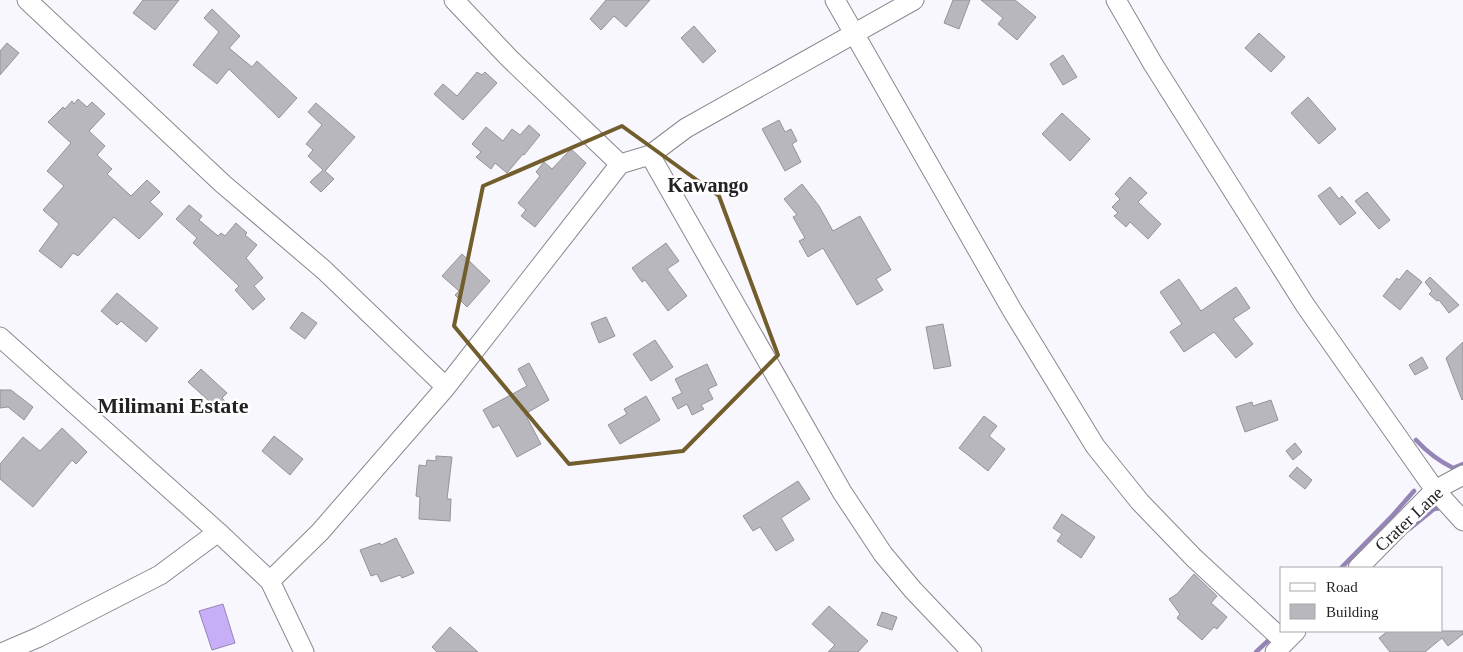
<svg xmlns="http://www.w3.org/2000/svg" width="1463" height="652" viewBox="0 0 1463 652" font-family="'Times New Roman',serif">
	<rect width="100%" height="100%" fill="#f9f7fe"/>
	<path fill="#c6aff6" stroke="#9585b7" d="M 223,604 L 235,643 L 212,650 L 199,611 Z"/>
	<g fill="none" stroke-linecap="round" stroke-linejoin="round">
		<path stroke="#9585b7" stroke-width="4.5" d="M 1416,440 C 1427,452 1437,460 1453,468 L 1463,464
			M 1408,530 L 1434,509 L 1441,508 L 1443,509
			M 1341,568 L 1393,515 L 1414,491
			M 1256,652 L 1270,639"/>
	</g>
	<path fill="#b8b7bd" stroke="#959399" d="M 143,0 L 179,0 L 155,30 L 133,13 Z
		M 606,0 L 650,0 L 626,27 L 614,16 L 601,30 L 590,19 Z
		M 953,0 L 970,0 L 959,29 L 944,23 Z
		M 981,0 L 1015,0 L 1036,17 L 1017,40 L 998,24 L 1003,18 Z
		M 212,9 L 240,36 L 229,48 L 252,67 L 257,61 L 297,98 L 279,118 L 229,69 L 217,84 L 193,65 L 219,32 L 204,18 Z
		M 694,26 L 716,51 L 703,63 L 681,38 Z
		M 1259,33 L 1285,57 L 1271,72 L 1245,48 Z
		M 7,43 L 19,53 L 0,75 L 0,51 Z
		M 1063,55 L 1077,77 L 1063,85 L 1050,64 Z
		M 477,72 L 482,75 L 485,72 L 497,83 L 463,120 L 434,94 L 443,84 L 457,96 Z
		M 1308,97 L 1336,129 L 1319,144 L 1291,113 Z
		M 78,99 L 87,107 L 92,102 L 105,114 L 89,131 L 105,146 L 97,155 L 112,169 L 107,174 L 131,196 L 147,180 L 160,192 L 150,202 L 163,214 L 139,239 L 114,217 L 78,256 L 73,253 L 61,268 L 39,251 L 59,224 L 43,210 L 64,186 L 47,171 L 71,143 L 48,122 L 63,107 L 65,109 L 72,101 L 74,104 Z
		M 316,103 L 355,137 L 325,171 L 334,179 L 321,192 L 310,182 L 323,170 L 308,156 L 313,150 L 306,144 L 322,125 L 308,112 Z
		M 1062,113 L 1090,139 L 1070,161 L 1042,134 Z
		M 779,120 L 785,132 L 791,129 L 797,141 L 792,144 L 801,162 L 785,171 L 762,129 Z
		M 529,125 L 540,135 L 524,155 L 523,154 L 507,173 L 495,163 L 491,169 L 476,157 L 481,152 L 472,144 L 486,127 L 503,141 L 512,129 L 520,135 Z
		M 571,149 L 586,163 L 535,227 L 521,216 L 526,210 L 518,203 L 540,176 L 536,172 L 544,162 L 552,169 Z
		M 1130,177 L 1147,193 L 1138,202 L 1161,224 L 1148,239 L 1130,222 L 1126,227 L 1114,216 L 1118,213 L 1112,207 L 1120,199 L 1115,194 Z
		M 802,184 L 819,206 L 833,231 L 860,216 L 891,270 L 876,279 L 883,290 L 857,305 L 823,248 L 808,257 L 799,241 L 805,238 L 793,217 L 797,215 L 784,199 Z
		M 1330,187 L 1339,199 L 1342,196 L 1356,213 L 1340,225 L 1318,196 Z
		M 1367,192 L 1390,220 L 1379,229 L 1355,201 Z
		M 189,205 L 202,216 L 199,220 L 218,236 L 221,233 L 225,236 L 236,223 L 247,233 L 245,235 L 257,245 L 246,258 L 263,278 L 254,286 L 265,299 L 253,310 L 235,290 L 239,286 L 193,243 L 197,238 L 176,219 Z
		M 666,243 L 679,261 L 667,269 L 687,296 L 668,311 L 645,280 L 642,282 L 632,268 Z
		M 462,254 L 490,281 L 467,307 L 455,295 L 459,291 L 442,276 Z
		M 1407,270 L 1422,282 L 1400,310 L 1383,296 L 1397,278 L 1399,280 Z
		M 1430,277 L 1459,305 L 1449,313 L 1439,300 L 1437,301 L 1429,294 L 1432,291 L 1425,282 Z
		M 1179,279 L 1201,311 L 1236,287 L 1250,308 L 1233,319 L 1253,344 L 1236,358 L 1214,332 L 1184,352 L 1170,332 L 1182,324 L 1160,292 Z
		M 117,293 L 158,328 L 146,342 L 121,321 L 117,325 L 101,311 Z
		M 302,312 L 317,323 L 305,339 L 290,328 Z
		M 606,317 L 615,336 L 599,343 L 591,323 Z
		M 943,324 L 951,366 L 934,369 L 926,327 Z
		M 655,340 L 673,367 L 651,381 L 633,354 Z
		M 1463,342 L 1463,399 L 1462,400 L 1446,358 Z
		M 1422,357 L 1428,368 L 1415,375 L 1409,365 Z
		M 529,363 L 549,400 L 525,414 L 541,444 L 517,457 L 499,425 L 493,428 L 483,410 L 527,386 L 518,369 Z
		M 707,364 L 717,385 L 708,389 L 713,399 L 701,405 L 704,409 L 692,415 L 687,404 L 678,409 L 672,398 L 682,393 L 675,379 Z
		M 201,369 L 227,393 L 222,398 L 227,403 L 220,411 L 188,382 Z
		M 0,390 L 11,390 L 33,407 L 24,420 L 8,407 L 0,408 Z
		M 646,396 L 660,420 L 620,444 L 608,425 L 627,414 L 624,409 Z
		M 1271,400 L 1278,420 L 1245,432 L 1236,407 L 1252,402 L 1253,406 Z
		M 984,416 L 997,426 L 989,436 L 1005,449 L 988,471 L 959,448 Z
		M 62,428 L 87,452 L 76,464 L 72,460 L 33,507 L 0,479 L 0,464 L 23,437 L 40,451 Z
		M 274,436 L 303,459 L 290,475 L 262,451 Z
		M 1295,443 L 1302,452 L 1293,460 L 1286,451 Z
		M 436,456 L 452,457 L 447,499 L 451,499 L 450,521 L 419,519 L 420,497 L 416,496 L 419,465 L 426,466 L 427,460 L 436,461 Z
		M 1297,467 L 1312,480 L 1305,489 L 1289,476 Z
		M 798,481 L 810,499 L 781,518 L 794,540 L 776,551 L 760,527 L 753,531 L 743,516 Z
		M 1062,514 L 1095,537 L 1081,558 L 1057,541 L 1062,534 L 1053,528 Z
		M 396,538 L 414,573 L 402,578 L 400,575 L 381,582 L 377,574 L 371,576 L 360,550 L 380,543 L 381,545 Z
		M 1194,574 L 1217,596 L 1211,603 L 1227,617 L 1217,629 L 1214,627 L 1202,640 L 1177,618 L 1180,614 L 1169,599 L 1177,594 Z
		M 829,606 L 868,641 L 858,652 L 828,652 L 835,645 L 812,624 Z
		M 882,612 L 897,617 L 892,630 L 877,625 Z
		M 450,627 L 478,652 L 437,652 L 432,647 Z
		M 1388,631 L 1463,631 L 1463,634 L 1448,646 L 1442,638 L 1425,652 L 1390,652 L 1379,638 Z"/>
	<g fill="none" stroke-linecap="round" stroke-linejoin="round">
		<g stroke="#8a888e" stroke-width="21">
			<path id="minor" d="M 27,0 L 223,184 L 324,270 L 446,387
				M 454,0 L 509,58 L 620,164
				M 835,0 L 1012,310 L 1095,446 L 1140,502 L 1194,558 L 1285,642
				M 1116,0 L 1153,64 L 1305,305 L 1435,490 L 1463,521
				M 650,155 L 842,492 L 883,554 L 913,590 L 972,652
				M 0,337 L 218,532 L 270,581 L 304,652
				M 1358,568 L 1435,490 L 1463,475
				M 270,581 L 320,532 L 446,387 L 620,164 L 650,155 L 686,128 L 914,0
				M 4,652 L 39,637 L 160,575 L 218,532
				M 1275,652 L 1296,631"/>
		</g>
		<use href="#minor" stroke="#fff" stroke-width="19"/>
	</g>
	<path fill="none" stroke="#715e2c" stroke-width="4" stroke-linejoin="round" d="M 622,126 L 719,196 L 778,355 L 683,451 L 569,464 L 454,326 L 483,186 Z"/>
	<g text-anchor="middle" stroke-width="5" stroke-linejoin="round" paint-order="stroke">
		<g font-size="18" fill="#232225" stroke="#fff">
			<text transform="translate(1409 519) rotate(-43)" y="6">Crater Lane</text>
		</g>
		<g font-size="20" font-weight="bold" fill="#232225" stroke="#fff">
			<text x="708" y="192">Kawango</text>
		</g>
		<g font-size="22" font-weight="bold" fill="#232225" stroke="#fff">
			<text x="173" y="413">Milimani Estate</text>
		</g>
	</g>
	<rect x="1280" y="567" width="162" height="65" fill="#ffffff" stroke="#a7a7a8"/>
	<rect x="1290" y="583" width="25" height="8" fill="#ffffff" stroke="#a7a7a8"/>
	<text x="1326" y="592" font-size="15" fill="#232225">Road</text>
	<rect x="1290" y="604" width="25" height="15" fill="#b8b7bd" stroke="#a7a7a8"/>
	<text x="1326" y="617" font-size="15" fill="#232225">Building</text>
</svg>
